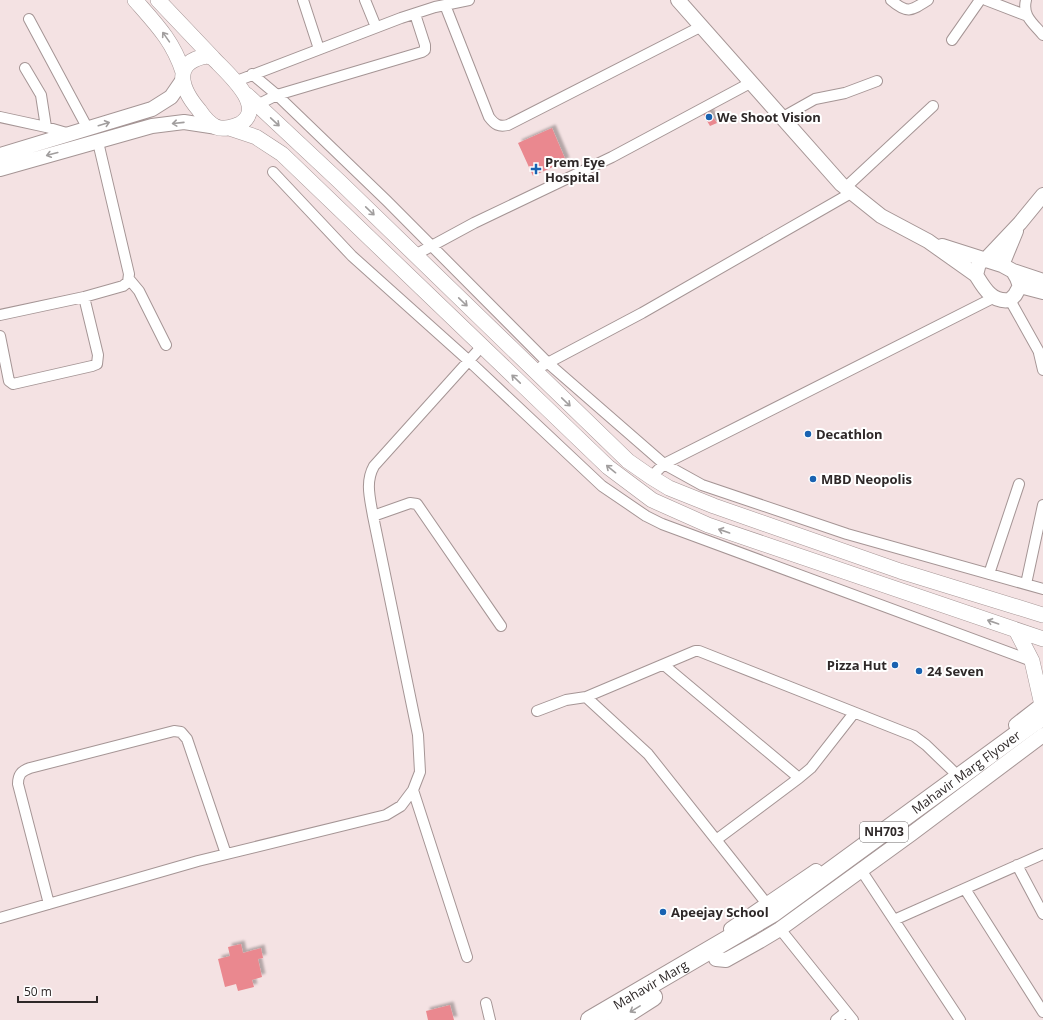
<svg xmlns="http://www.w3.org/2000/svg" width="1043" height="1020" viewBox="0 0 1043 1020" font-family="'Open Sans',sans-serif">
	<defs>
		<filter id="shadow"><feDropShadow dx="3.5" dy="-3.5" stdDeviation="1" flood-color="#0004"/></filter>
	</defs>
	<rect width="100%" height="100%" fill="#f4e2e3"/>
	<path fill="#ea888f" filter="url(#shadow)" d="M 709,111 L 717,123 L 710,126 L 703,114 Z
		M 552,128 L 566,161 L 533,176 L 518,143 Z
		M 241,944 L 243,953 L 261,948 L 263,958 L 258,959 L 262,977 L 252,980 L 254,987 L 238,991 L 236,984 L 225,987 L 218,959 L 230,956 L 228,947 Z
		M 450,1005 L 454,1020 L 428,1020 L 426,1011 Z"/>
	<g fill="none" stroke-linecap="round" stroke-linejoin="round">
		<g stroke="#a59595" stroke-width="12">
			<path id="street" d="M 303,0 L 319,49
				M 365,0 L 376,27
				M 891,0 C 907,14 911,11 928,0
				M 986,0 L 1025,15
				M 1026,0 C 1022,16 1033,23 1043,35
				M 445,5 L 489,117 C 495,125 499,127 508,125 L 702,26
				M 29,19 L 88,129
				M 952,40 L 980,0
				M 25,68 L 41,95 L 46,127
				M 252,74 L 277,95 L 387,201 L 548,363 L 664,464 L 702,485 L 847,534 L 1043,589
				M 234,82 L 401,18 L 435,7 L 469,0
				M 257,105 L 277,95 L 422,52 L 425,50 L 425,45 L 415,14
				M 0,117 L 46,127 L 70,134
				M 783,117 L 815,99 L 845,93 L 877,81
				M 273,172 L 352,256 L 468,360 L 602,486 L 646,516 L 662,524 L 1032,661
				M 845,188 L 933,106
				M 415,255 L 474,223 L 612,157 L 752,82
				M 129,279 L 139,291 L 166,345
				M 1010,300 L 1043,359
				M 0,315 L 84,297 L 123,286 L 128,282 L 129,274 L 98,142
				M 0,336 L 9,381 L 13,384 L 92,366 L 97,364 L 98,355 L 84,297
				M 1039,353 L 1043,370
				M 542,366 L 642,313 L 851,193
				M 651,477 L 664,464 L 993,298
				M 373,516 L 410,503 L 417,504 L 501,626
				M 989,574 L 1019,484
				M 1026,584 L 1043,505
				M 664,665 L 799,778
				M 586,697 L 648,754 L 767,904
				M 537,711 L 566,700 L 586,697 L 695,651 L 699,651 L 914,736 L 926,745 L 953,771
				M 413,790 L 467,957
				M 716,840 L 799,778 L 811,768 L 854,713
				M 1017,865 L 1043,914
				M 861,870 L 960,1020
				M 965,889 L 1043,1012
				M 49,904 L 18,784 C 18,775 21,771 30,768 L 174,731 L 181,732 L 187,739 L 226,854
				M 0,918 L 198,861 L 386,815 L 401,806 L 413,790 L 420,772 L 418,735 L 373,516 C 370,498 365,482 374,466 L 482,346
				M 894,920 L 1043,854
				M 780,929 L 853,1020
				M 486,1003 L 490,1020
				M 836,1020 L 846,1012"/>
		</g>
		<g stroke="#a59595" stroke-width="16">
			<path id="secondary" d="M 678,0 L 841,184 L 881,216 L 928,241 L 976,275
				M 0,155 L 152,109 L 171,97 L 182,81
				M 0,169 L 152,126 L 184,122 L 217,127
				M 942,246 L 1002,265 L 1013,271 L 1017,278 L 1020,286 L 1015,295 L 1010,300 C 992,303 984,288 976,275 L 979,263 L 985,260 L 1020,223 L 1043,195
				M 1002,265 L 1016,231
				M 1013,271 L 1043,281
				M 1020,286 L 1043,292
				M 1016,725 L 1043,704
				M 731,929 L 816,871
				M 716,959 L 726,960 L 760,941 L 780,929 L 911,834 L 1043,735"/>
		</g>
		<g stroke="#a59595" stroke-width="16">
			<path id="primary" d="M 135,0 C 156,24 173,41 183,72
				M 158,0 L 213,58
				M 207,56 L 213,58 C 226,72 268,107 240,124 C 234,127 223,130 216,127 C 210,124 203,116 199,110 C 182,90 170,62 207,56 Z
				M 247,95 L 340,182 L 628,461 L 651,477 L 669,488 L 714,506 L 900,571 L 1043,615
				M 229,128 L 256,137 L 282,154 L 608,467 L 652,500 L 708,525 L 1043,639
				M 1016,630 L 1032,661 L 1042,705"/>
		</g>
		<g stroke="#a59595" stroke-width="20">
			<g id="highway">
				<path id="s1" d="M 590,1020 L 773,913 L 1033,723 L 1043,717"/>
				<path d="M 617,1020 L 653,997"/>
			</g>
		</g>
		<use href="#street" stroke="#fff" stroke-width="10"/>
		<use href="#secondary" stroke="#fff" stroke-width="14"/>
		<use href="#primary" stroke="#fff" stroke-width="15"/>
		<use href="#highway" stroke="#fff" stroke-width="18"/>
	</g>
	<defs><path id="oneway-shaft" d="M-6 0H5M1.5-3L5.5 0L1.5 3" fill="none" stroke-width="1.6" stroke-linecap="round" stroke-linejoin="round"/></defs>
	<g stroke="#a19e9e">
		<use href="#oneway-shaft" transform="translate(166 37) rotate(-125)"/>
		<use href="#oneway-shaft" transform="translate(275 122) rotate(43)"/>
		<use href="#oneway-shaft" transform="translate(178 123) rotate(174)"/>
		<use href="#oneway-shaft" transform="translate(104 124) rotate(-17)"/>
		<use href="#oneway-shaft" transform="translate(52 154) rotate(165)"/>
		<use href="#oneway-shaft" transform="translate(370 211) rotate(44)"/>
		<use href="#oneway-shaft" transform="translate(463 302) rotate(44)"/>
		<use href="#oneway-shaft" transform="translate(516 379) rotate(-136)"/>
		<use href="#oneway-shaft" transform="translate(566 402) rotate(44)"/>
		<use href="#oneway-shaft" transform="translate(611 469) rotate(-141)"/>
		<use href="#oneway-shaft" transform="translate(724 531) rotate(-161)"/>
		<use href="#oneway-shaft" transform="translate(993 622) rotate(-161)"/>
		<use href="#oneway-shaft" transform="translate(635 1009) rotate(149)"/>
	</g>
	<g fill="#1962b1" stroke="#fff" stroke-width="1.5">
		<circle cx="709" cy="117" r="4"/>
		<path d="M534 163h4v4h4v4h-4v4h-4v-4h-4v-4h4z"/>
		<circle cx="808" cy="434" r="4"/>
		<circle cx="813" cy="479" r="4"/>
		<circle cx="895" cy="665" r="4"/>
		<circle cx="919" cy="671" r="4"/>
		<circle cx="663" cy="912" r="4"/>
	</g>
	<g text-anchor="middle" stroke-width="4" stroke-linejoin="round" paint-order="stroke">
		<rect fill="#fff" stroke="#6d6868" stroke-width="1" x="860" y="822" width="48" height="20" rx="3"/>
		<g font-size="12" font-weight="bold" fill="#2e2828">
			<text x="884" y="836">NH703</text>
		</g>
		<g font-size="13" font-weight="bold" fill="#2e2828" stroke="#fff" text-anchor="start">
			<text x="717" y="122">We Shoot Vision</text>
			<text x="545" y="167">Prem Eye<tspan x="545" dy="15">Hospital</tspan></text>
			<text x="816" y="439">Decathlon</text>
			<text x="821" y="484">MBD Neopolis</text>
			<text x="887" y="670" text-anchor="end">Pizza Hut</text>
			<text x="927" y="676">24 Seven</text>
			<text x="671" y="917">Apeejay School</text>
		</g>
		<g font-size="13" fill="#2e2828" stroke="#fff">
			<text dy="5" stroke="none"><textPath href="#s1" startOffset="451">Mahavir Marg Flyover</textPath></text>
			<text dy="5" stroke="none"><textPath href="#s1" startOffset="70">Mahavir Marg</textPath></text>
		</g>
	</g>
	<path d="M18 996v6h79v-6" fill="none" stroke="#2e2828" stroke-width="2"/>
	<text x="24" y="996" font-size="12" fill="#2e2828" stroke="#ffffff" stroke-width="3" paint-order="stroke">50 m</text>
</svg>
